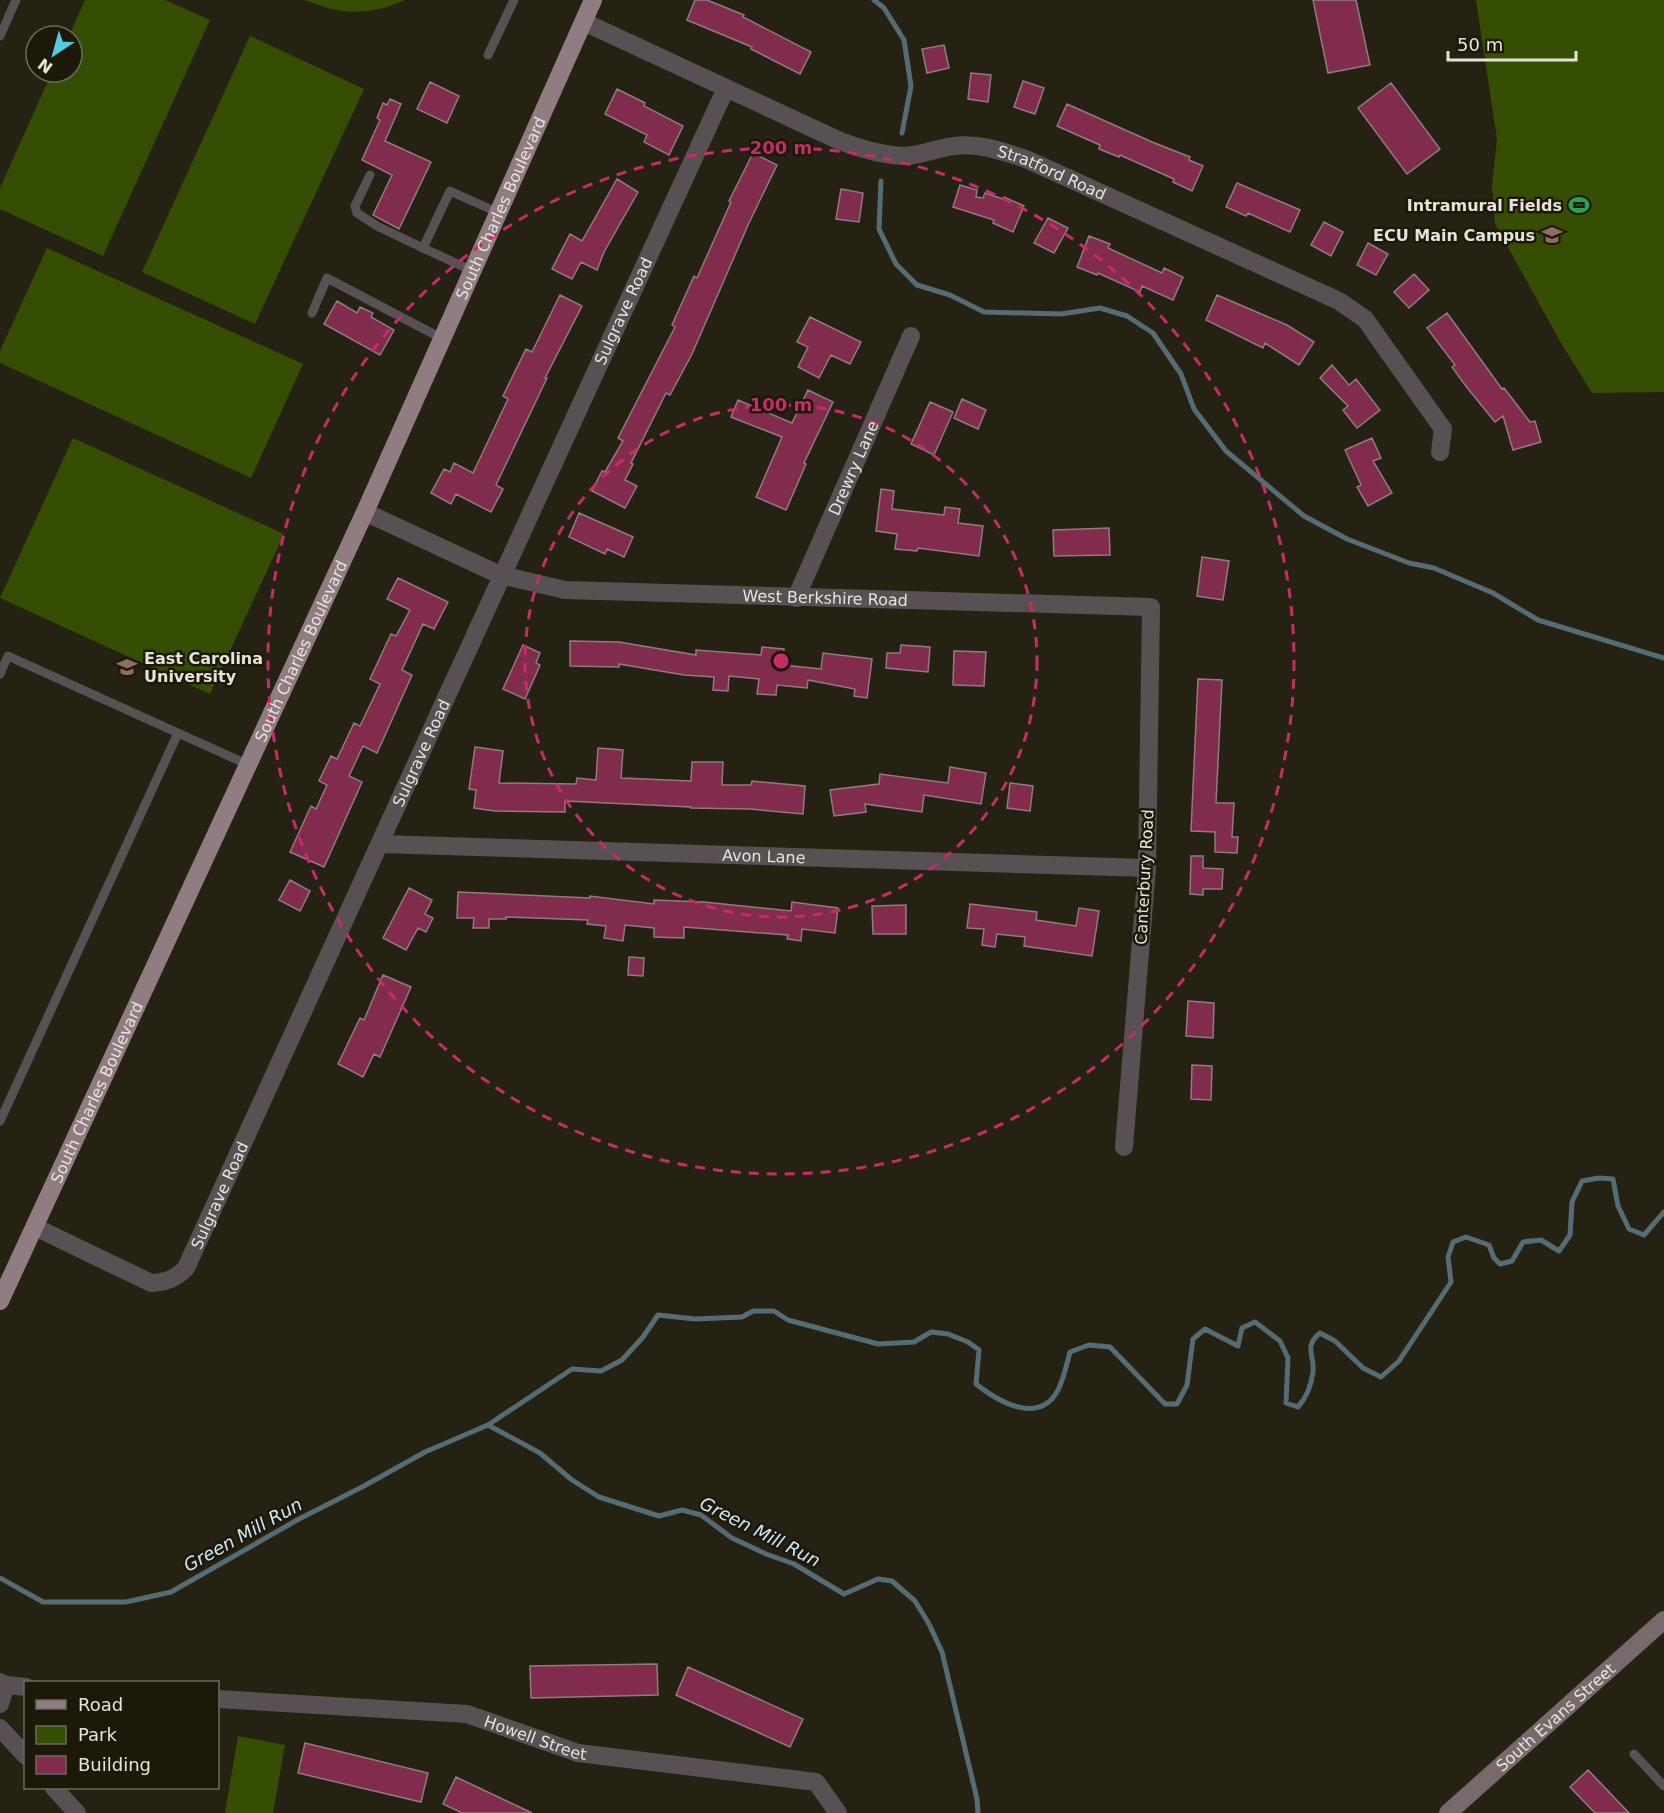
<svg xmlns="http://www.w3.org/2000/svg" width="1664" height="1813" viewBox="0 0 1664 1813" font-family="'DejaVu Sans',sans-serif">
	<rect width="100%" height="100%" fill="#252213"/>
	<path fill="#364e03" d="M 85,0 L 165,0 L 210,20 L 103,256 L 0,209 L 0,188 L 52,72 L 72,72 L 72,36 L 69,36 Z
		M 305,0 L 405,0 C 370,16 340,15 305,0 Z
		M 1476,0 L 1664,0 L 1664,392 L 1592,393 L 1561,343 L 1495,224 L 1492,186 L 1497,139 Z
		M 250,36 L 364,89 L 255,324 L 142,272 Z
		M 47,248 L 303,364 L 251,478 L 0,363 L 0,351 Z
		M 73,438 L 284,534 L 210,694 L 0,598 Z
		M 238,1736 L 285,1745 L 273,1813 L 225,1813 Z"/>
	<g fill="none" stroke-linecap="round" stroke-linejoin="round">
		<path stroke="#556c74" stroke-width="5" d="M 874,0 L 884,8 L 904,40 L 911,86 L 902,133
			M 881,181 L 879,229 L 896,264 L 917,285 L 950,295 L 984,312 L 1061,314 L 1100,308 L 1127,316 L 1153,333 L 1181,374 L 1194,409 L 1226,451 L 1304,516 L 1347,539 L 1409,563 L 1434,568 L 1493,593 L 1538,620 L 1664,658
			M 488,1425 L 540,1453 L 572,1480 L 599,1497 L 659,1516 L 682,1510 L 701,1515 L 732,1538 L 766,1554 L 794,1564 L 844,1594 L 878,1579 L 892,1581 L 915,1601 L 929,1624 L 942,1652 L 977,1799 L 978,1813
			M 0,1578 L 43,1602 L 126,1602 L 171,1592 L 299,1519 L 364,1486 L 425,1452 L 488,1425 L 572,1369 L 601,1371 L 622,1360 L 643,1337 L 658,1315 L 695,1319 L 742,1317 L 753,1311 L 774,1311 L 788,1320 L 878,1344 L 914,1342 L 931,1332 L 948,1334 L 968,1342 L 979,1350 L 976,1384 C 1000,1403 1041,1426 1059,1388 C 1064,1377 1067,1363 1070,1352 L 1089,1345 L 1110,1347 L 1165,1404 L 1177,1404 L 1187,1385 L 1193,1339 L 1205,1329 L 1238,1346 L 1242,1328 L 1255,1322 L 1280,1341 L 1288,1358 L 1286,1403 L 1298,1407 C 1307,1397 1311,1387 1313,1372 C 1315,1355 1303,1347 1320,1333 L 1335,1341 L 1363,1368 L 1381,1377 L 1399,1361 L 1451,1282 L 1448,1257 L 1453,1242 L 1466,1237 L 1489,1245 L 1494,1258 L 1500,1264 L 1512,1261 L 1523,1242 L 1541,1240 L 1559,1251 L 1570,1235 L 1572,1202 L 1582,1181 L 1599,1178 L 1613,1179 L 1618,1206 L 1629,1229 L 1644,1235 L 1664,1212"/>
	</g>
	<path fill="#812b4d" stroke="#8f7b81" stroke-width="1.5" d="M 695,0 L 707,0 L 744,15 L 743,17 L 811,52 L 800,74 L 751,49 L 752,47 L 687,20 Z
		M 1313,0 L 1356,0 L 1370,65 L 1328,73 Z
		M 944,45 L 949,68 L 927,73 L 922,49 Z
		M 971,73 L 991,75 L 988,102 L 968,99 Z
		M 1023,81 L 1044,88 L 1035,114 L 1014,107 Z
		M 430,82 L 459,96 L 447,123 L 417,109 Z
		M 1391,83 L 1440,149 L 1407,174 L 1358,108 Z
		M 617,89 L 645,103 L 644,106 L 683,126 L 669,155 L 644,142 L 647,135 L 605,114 Z
		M 390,99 L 401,104 L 385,141 L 431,162 L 399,229 L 373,215 L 392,175 L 362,160 L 380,120 L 377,118 L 383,103 L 387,105 Z
		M 1067,104 L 1152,142 L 1190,157 L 1189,160 L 1203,166 L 1192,191 L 1173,182 L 1174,179 L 1120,155 L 1119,157 L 1099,149 L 1100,145 L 1057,126 Z
		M 753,153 L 777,165 L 748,225 L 692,354 L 670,395 L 666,393 L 631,463 L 633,464 L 625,480 L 637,486 L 625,508 L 592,491 L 602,471 L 605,472 L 623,441 L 618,438 L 675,327 L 672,325 L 694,276 L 697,278 L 731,202 L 729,201 Z
		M 617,179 L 638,192 L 604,252 L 597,270 L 581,262 L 572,279 L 552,269 L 570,234 L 582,241 Z
		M 1237,183 L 1300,210 L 1290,232 L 1248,213 L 1246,216 L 1226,207 Z
		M 960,185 L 977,190 L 976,197 L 983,198 L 985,193 L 1003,199 L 1004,197 L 1024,206 L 1013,232 L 993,223 L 994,220 L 953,207 Z
		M 841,189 L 863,193 L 859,222 L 836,219 Z
		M 1048,218 L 1068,228 L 1054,253 L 1034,243 Z
		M 1324,222 L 1343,232 L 1331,256 L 1311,245 Z
		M 1089,236 L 1110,244 L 1108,248 L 1162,273 L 1164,268 L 1183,277 L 1173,300 L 1142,286 L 1140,292 L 1098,273 L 1097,275 L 1077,267 Z
		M 1368,243 L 1388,254 L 1376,275 L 1357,265 Z
		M 1414,274 L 1429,290 L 1409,308 L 1394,292 Z
		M 560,295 L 582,306 L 545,378 L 547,378 L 496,485 L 503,489 L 491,512 L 456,494 L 451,504 L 431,493 L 444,469 L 450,472 L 454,463 L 473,473 L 508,399 L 503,396 L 526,349 L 532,352 Z
		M 1217,295 L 1287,325 L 1314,342 L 1299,365 L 1265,343 L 1263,348 L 1206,320 Z
		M 337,301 L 357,313 L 360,307 L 373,313 L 371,317 L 394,330 L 380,355 L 324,324 Z
		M 1447,313 L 1502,389 L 1504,388 L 1530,422 L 1535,421 L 1541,442 L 1513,450 L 1503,416 L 1495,422 L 1465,385 L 1452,367 L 1455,365 L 1427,328 Z
		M 810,317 L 861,342 L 850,364 L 831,355 L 819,378 L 798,367 L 808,347 L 797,342 Z
		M 1332,365 L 1349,385 L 1356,379 L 1380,410 L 1357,428 L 1343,410 L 1348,406 L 1320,378 Z
		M 808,390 L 833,402 L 804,463 L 806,464 L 786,510 L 756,497 L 782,437 L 731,417 L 738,400 L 792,423 Z
		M 962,399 L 986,410 L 978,429 L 954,418 Z
		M 930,402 L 953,412 L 934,455 L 911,444 Z
		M 1372,438 L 1381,458 L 1373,461 L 1392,493 L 1368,506 L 1357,487 L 1361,485 L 1345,450 Z
		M 881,489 L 894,491 L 892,509 L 944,515 L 945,507 L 960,509 L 958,523 L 983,526 L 979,556 L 918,548 L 917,551 L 895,549 L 897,534 L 876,531 Z
		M 579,513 L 633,537 L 624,557 L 607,549 L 605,554 L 569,537 Z
		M 1109,528 L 1110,555 L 1054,556 L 1053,530 Z
		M 1202,557 L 1229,561 L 1223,600 L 1197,596 Z
		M 398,578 L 448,602 L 434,629 L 423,624 L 402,670 L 412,675 L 377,753 L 363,746 L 349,776 L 362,782 L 324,867 L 290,852 L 311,806 L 316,809 L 327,785 L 319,781 L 331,756 L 337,759 L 354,723 L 360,726 L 380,684 L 370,679 L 391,634 L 396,636 L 410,610 L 387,599 Z
		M 570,641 L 619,642 L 696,655 L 696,650 L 761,655 L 762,647 L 784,649 L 783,665 L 821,669 L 823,653 L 872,659 L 867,698 L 854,696 L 855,689 L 808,680 L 807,688 L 777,685 L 776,695 L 757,694 L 759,679 L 729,676 L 728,691 L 713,690 L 714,677 L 684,675 L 619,664 L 619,667 L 570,666 Z
		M 523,645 L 540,653 L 536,663 L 540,665 L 525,699 L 503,689 Z
		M 901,645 L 930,647 L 928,672 L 886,668 L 887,653 L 900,653 Z
		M 954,651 L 986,652 L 984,686 L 953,685 Z
		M 1198,679 L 1222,680 L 1216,803 L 1234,803 L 1232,837 L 1238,837 L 1237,853 L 1215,852 L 1215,832 L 1191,831 Z
		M 475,747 L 503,751 L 499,783 L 576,784 L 577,778 L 596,780 L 598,748 L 623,750 L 621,778 L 691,781 L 692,762 L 723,762 L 722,785 L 751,785 L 752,781 L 805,786 L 803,814 L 750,809 L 691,808 L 691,807 L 565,801 L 565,812 L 495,811 L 474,808 L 476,790 L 469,789 Z
		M 950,767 L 986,773 L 981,804 L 924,795 L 922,812 L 865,804 L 866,812 L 834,816 L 830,790 L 879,784 L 880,774 L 948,783 Z
		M 1010,783 L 1033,786 L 1030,811 L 1007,808 Z
		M 1191,856 L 1203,856 L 1203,868 L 1223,869 L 1222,889 L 1203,889 L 1203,895 L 1190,894 Z
		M 290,880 L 310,891 L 300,911 L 279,900 Z
		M 409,888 L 432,900 L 425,914 L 433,918 L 426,932 L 418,928 L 406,950 L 383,938 Z
		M 458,892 L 590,898 L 590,896 L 654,904 L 654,900 L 704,902 L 791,911 L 792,902 L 838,908 L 835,933 L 802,929 L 801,941 L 787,939 L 788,935 L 684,927 L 684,938 L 654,937 L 654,928 L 625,925 L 623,941 L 604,938 L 606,926 L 587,924 L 588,920 L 506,917 L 506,919 L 489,919 L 489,928 L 473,928 L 474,918 L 457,918 Z
		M 970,904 L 1037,912 L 1036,920 L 1076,926 L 1079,908 L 1099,911 L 1092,956 L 1024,946 L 1025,937 L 997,934 L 995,947 L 982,945 L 984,929 L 967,928 Z
		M 906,905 L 906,934 L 873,934 L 872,906 Z
		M 629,957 L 644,958 L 643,976 L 628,975 Z
		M 383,975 L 411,987 L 380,1057 L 374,1054 L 363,1077 L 338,1064 L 360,1018 L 364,1020 Z
		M 1188,1001 L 1214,1003 L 1213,1038 L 1186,1036 Z
		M 1192,1065 L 1212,1066 L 1211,1100 L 1191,1099 Z
		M 657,1664 L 658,1695 L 531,1698 L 530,1666 Z
		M 688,1667 L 803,1719 L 790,1747 L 676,1695 Z
		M 305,1743 L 428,1773 L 421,1802 L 298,1773 Z
		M 1588,1770 L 1629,1813 L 1595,1813 L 1570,1787 Z
		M 456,1777 L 532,1813 L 462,1813 L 443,1804 Z"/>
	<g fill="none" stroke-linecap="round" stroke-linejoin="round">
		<path stroke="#585052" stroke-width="9" d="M 0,36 L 16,0
			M 488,55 L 514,0
			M 370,175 L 355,206 L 357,213 L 377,226 L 423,248
			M 473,271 L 423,248 L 450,191 L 499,213
			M 312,313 L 327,278 L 443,339
			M 0,674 L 8,656 L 178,733
			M 0,1121 L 178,733 L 249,765
			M 1634,1754 L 1664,1786"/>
		<g stroke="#585052" stroke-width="18">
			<path id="s1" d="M 584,22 L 840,141 C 861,149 881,155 903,156 C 920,156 937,148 954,146 C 979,143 1002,151 1026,159 L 1339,301 L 1365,319 L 1443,429 L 1440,452"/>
			<path id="s2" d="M 365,512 L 500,575 L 565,590 L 1151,607 L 1147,868 L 1124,1147"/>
			<path id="s3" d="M 796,598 L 911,336"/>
			<path id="s4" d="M 380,844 L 1147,868"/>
			<path id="s5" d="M 35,1227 L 151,1283 C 167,1282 175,1279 186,1268 C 366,875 544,480 726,88"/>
			<path d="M 0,1682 L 6,1685 L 26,1687"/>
			<path id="s6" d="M 218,1699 L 467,1714 L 578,1753 L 816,1782 L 838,1813"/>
			<path d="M 0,1704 L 6,1685"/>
			<path d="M 0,1728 L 26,1756"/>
			<path d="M 54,1788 L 77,1813"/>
		</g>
		<path stroke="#776a6d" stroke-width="18" id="s7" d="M 1448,1813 L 1664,1620"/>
		<path stroke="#8f7d82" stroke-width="18" id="s8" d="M 0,1301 L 365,512 L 593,0"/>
	</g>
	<g fill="none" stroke="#c62c68" stroke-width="3" stroke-dasharray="10 8">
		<circle cx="781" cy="661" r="256"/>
		<circle cx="781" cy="661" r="513"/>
	</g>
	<defs>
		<g id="stadium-bare" transform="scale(1.62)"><path d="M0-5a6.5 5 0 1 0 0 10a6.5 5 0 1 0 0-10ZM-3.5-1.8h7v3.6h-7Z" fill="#2e9e5b" stroke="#1c180a" stroke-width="2.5" paint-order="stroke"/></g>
		<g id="university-bare" transform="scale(1.62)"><path d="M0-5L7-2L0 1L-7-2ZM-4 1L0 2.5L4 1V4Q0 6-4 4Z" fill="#8d6e63" stroke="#1c180a" stroke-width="2.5" paint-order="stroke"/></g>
	</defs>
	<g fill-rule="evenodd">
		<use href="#stadium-bare" x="1579" y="205"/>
		<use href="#university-bare" x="1552" y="235"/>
		<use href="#university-bare" x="127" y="667"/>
	</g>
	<g text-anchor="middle" stroke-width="5" stroke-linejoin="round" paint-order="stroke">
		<g font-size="16" fill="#e6e4da" stroke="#1c180a">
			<text dy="6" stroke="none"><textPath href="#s1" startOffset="502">Stratford Road</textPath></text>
			<text dy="6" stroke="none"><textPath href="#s8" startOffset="1202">South Charles Boulevard</textPath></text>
			<text dy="6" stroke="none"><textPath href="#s5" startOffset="1220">Sulgrave Road</textPath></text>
			<text dy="6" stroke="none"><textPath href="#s3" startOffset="142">Drewry Lane</textPath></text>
			<text dy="6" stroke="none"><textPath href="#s2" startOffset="476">West Berkshire Road</textPath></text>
			<text dy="6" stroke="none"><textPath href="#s8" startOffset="716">South Charles Boulevard</textPath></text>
			<text dy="6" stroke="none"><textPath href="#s5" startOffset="734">Sulgrave Road</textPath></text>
			<text dy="6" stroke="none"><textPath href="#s4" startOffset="384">Avon Lane</textPath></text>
			<text transform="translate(1144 877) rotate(-87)" y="6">Canterbury Road</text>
			<text dy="6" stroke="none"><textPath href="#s8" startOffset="230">South Charles Boulevard</textPath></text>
			<text dy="6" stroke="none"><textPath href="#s5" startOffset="248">Sulgrave Road</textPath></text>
			<text dy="6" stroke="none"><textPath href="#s7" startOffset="144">South Evans Street</textPath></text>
			<text dy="6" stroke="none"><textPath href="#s6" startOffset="322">Howell Street</textPath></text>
		</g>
		<g font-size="16" font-weight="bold" fill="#e6e4da" stroke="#1c180a" text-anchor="end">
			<text x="1562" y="211">Intramural Fields</text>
			<text x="1535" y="241">ECU Main Campus</text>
			<text x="144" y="664" text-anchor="start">East Carolina<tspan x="144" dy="18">University</tspan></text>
		</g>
		<g font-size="18" font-style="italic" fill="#d0e6f4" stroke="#1c180a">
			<text transform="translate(760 1532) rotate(27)" y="6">Green Mill Run</text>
			<text transform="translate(243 1535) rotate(-29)" y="6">Green Mill Run</text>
		</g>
	</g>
	<circle cx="781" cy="661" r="9" fill="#c62c68" stroke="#1c180a" stroke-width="3"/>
	<g font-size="18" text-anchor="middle" font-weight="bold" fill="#c62c68" stroke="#1c180a" stroke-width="5" stroke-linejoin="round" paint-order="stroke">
		<text x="781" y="154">200 m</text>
		<text x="781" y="411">100 m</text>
	</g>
	<rect x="24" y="1681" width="195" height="108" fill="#1c180a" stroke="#6d6a5d" stroke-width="1.5"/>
	<rect x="36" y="1700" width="30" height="9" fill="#8f7d82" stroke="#6d6a5d" stroke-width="1.5"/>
	<text x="78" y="1711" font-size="18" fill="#e6e4da">Road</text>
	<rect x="36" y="1726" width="30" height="18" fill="#364e03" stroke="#6d6a5d" stroke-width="1.5"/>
	<text x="78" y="1741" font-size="18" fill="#e6e4da">Park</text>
	<rect x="36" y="1756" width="30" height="18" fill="#812b4d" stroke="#6d6a5d" stroke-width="1.5"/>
	<text x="78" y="1771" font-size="18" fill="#e6e4da">Building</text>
	<g transform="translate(54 54) rotate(216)"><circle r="28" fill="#1c180a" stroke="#6d6a5d" stroke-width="1.5"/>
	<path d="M0-4.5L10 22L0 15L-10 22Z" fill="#54cade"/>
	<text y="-9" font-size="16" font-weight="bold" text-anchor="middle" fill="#e6e4da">N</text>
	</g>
	<path d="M1448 51v9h128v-9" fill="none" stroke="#e6e4da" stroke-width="3"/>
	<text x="1457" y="51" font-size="18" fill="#e6e4da" stroke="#1c180a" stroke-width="4.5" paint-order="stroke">50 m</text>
</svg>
